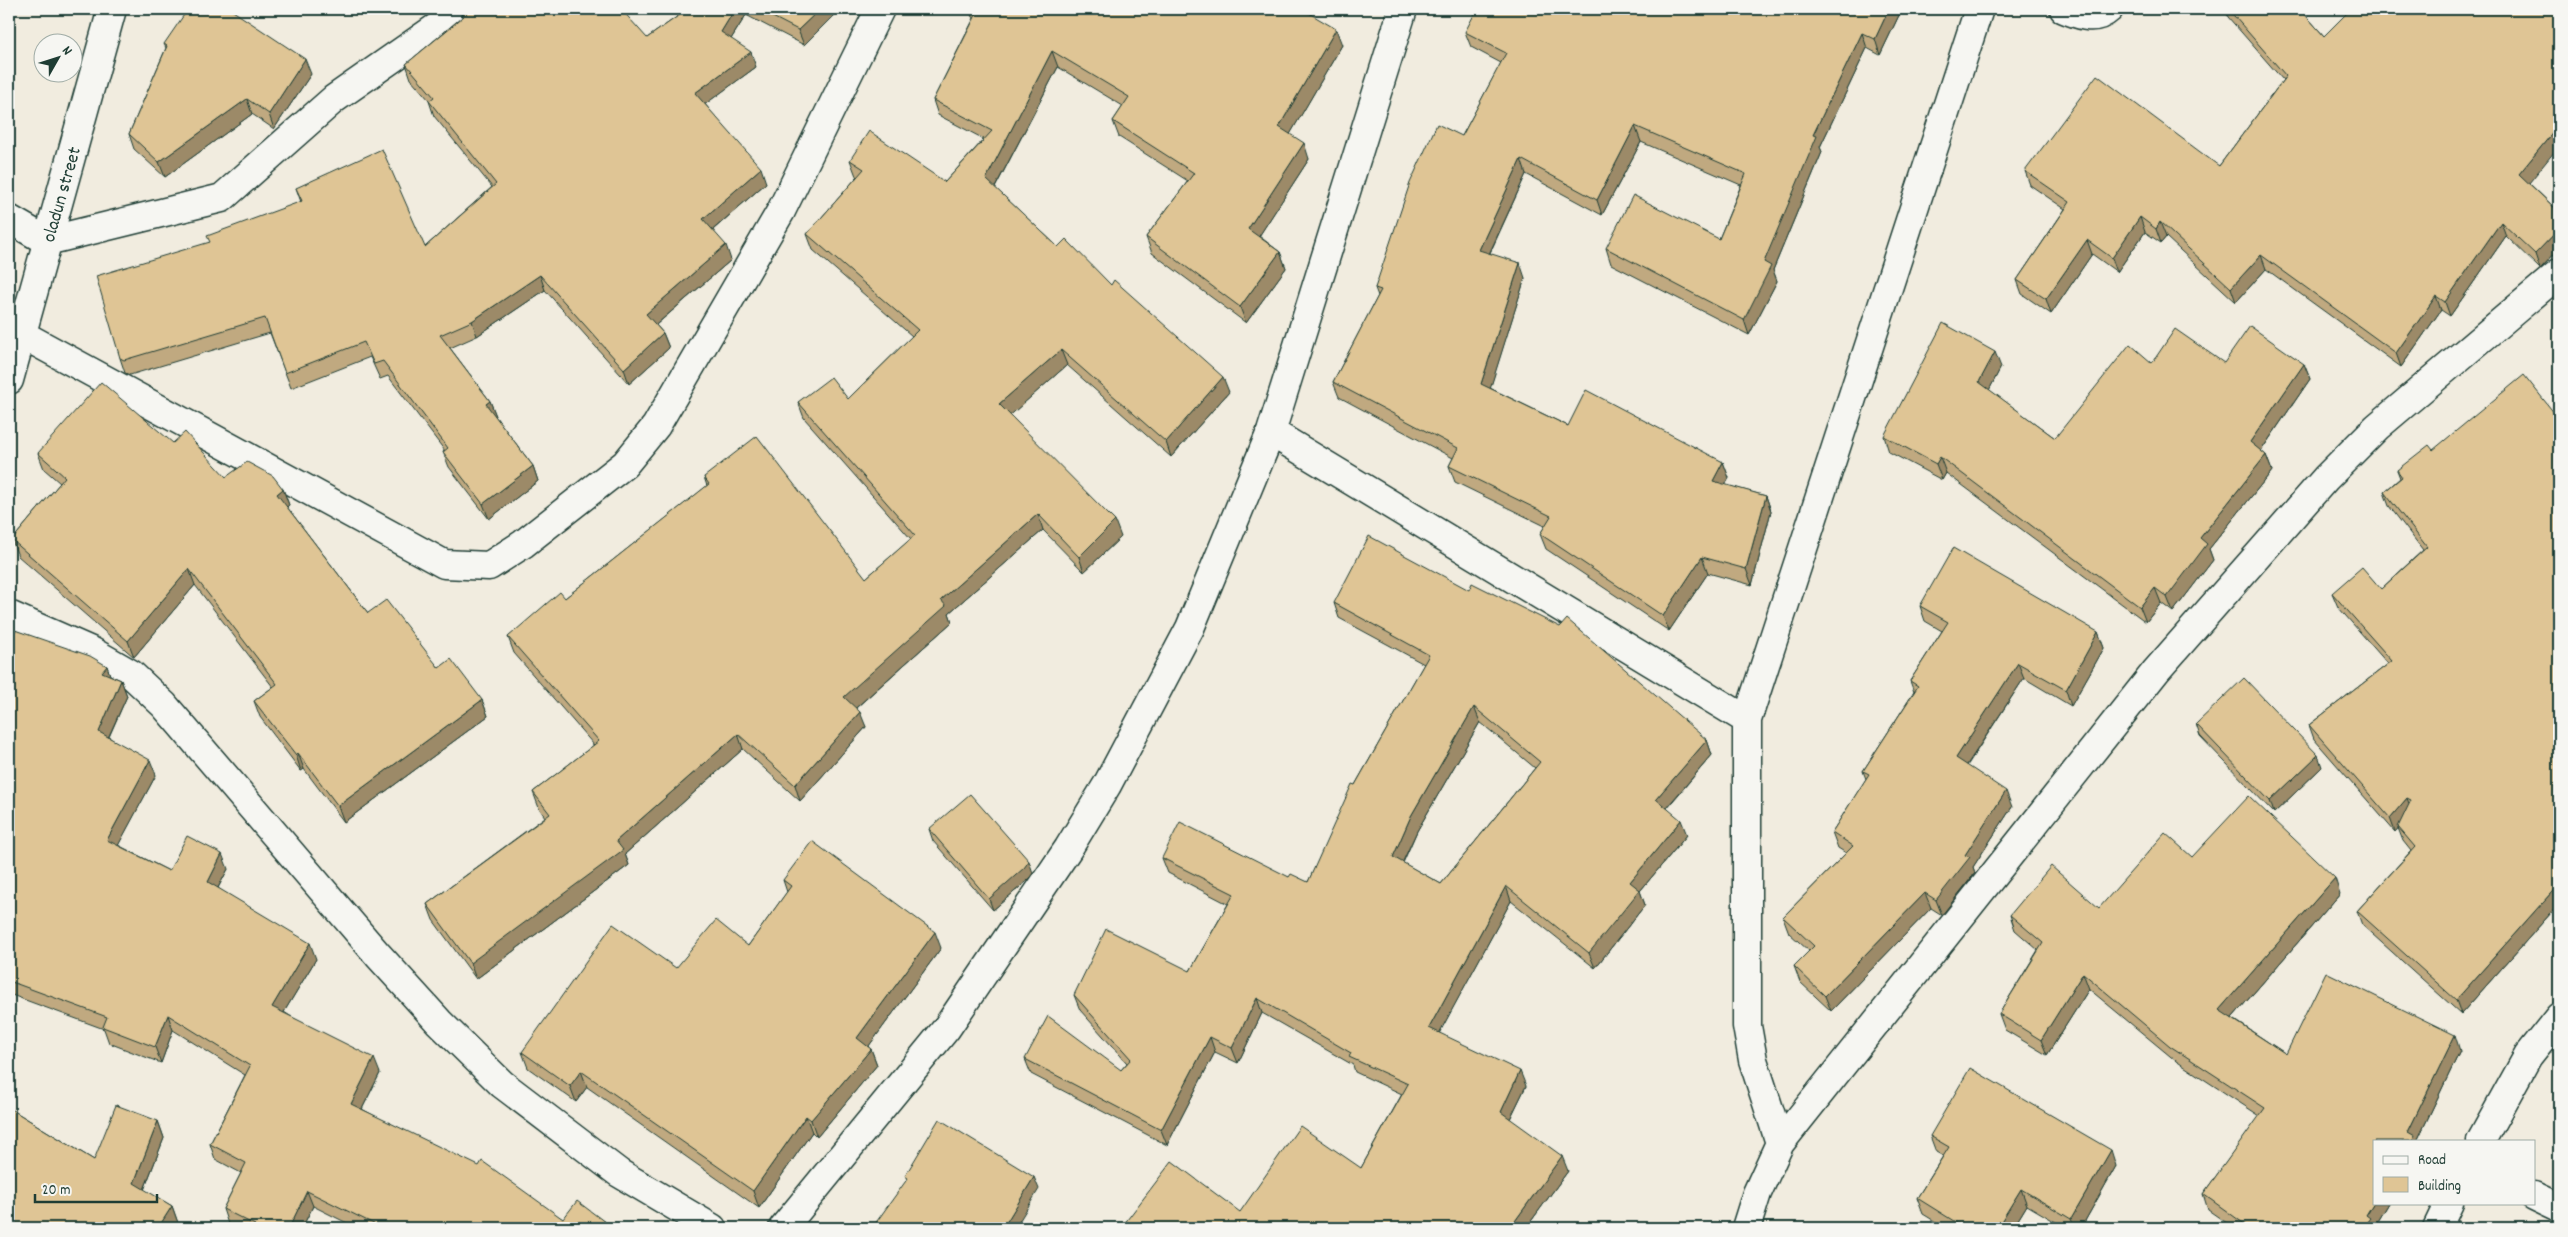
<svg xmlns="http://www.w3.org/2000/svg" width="2568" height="1237" viewBox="0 0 2568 1237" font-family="Dekko,sans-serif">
	<rect width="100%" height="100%" fill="#f1ecdf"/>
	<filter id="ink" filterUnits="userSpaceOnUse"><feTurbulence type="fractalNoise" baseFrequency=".02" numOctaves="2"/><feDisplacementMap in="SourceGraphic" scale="10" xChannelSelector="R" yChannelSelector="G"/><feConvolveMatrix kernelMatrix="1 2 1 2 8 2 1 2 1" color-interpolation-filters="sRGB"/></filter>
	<g filter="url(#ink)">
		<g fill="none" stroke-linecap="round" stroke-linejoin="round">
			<g stroke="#1f3d34" stroke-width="31">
				<path id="minor" d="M 2064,9 C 2080,15 2095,22 2109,9
					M 9,219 L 47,241 L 222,198 L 334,99 L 463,9
					M 23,335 L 444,564 L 489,566 L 523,544 L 625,464 L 656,426 L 781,211 L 880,9
					M 9,380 L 112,9
					M 1271,432 L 1747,720 L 1979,9
					M 9,615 L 91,651 L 131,674 L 164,705 L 378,955 L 439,1022 L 502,1084 L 619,1173 L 712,1228
					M 1747,720 L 1747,1026 L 1753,1060 L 1780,1143
					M 2481,1141 L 2528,1056 L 2559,1017
					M 2534,1196 L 2559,1208
					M 783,1228 L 946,1029 L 1068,849 L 1107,785 L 1190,628 L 1271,432 L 1403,9
					M 1746,1228 L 1757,1193 L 1780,1143 L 2156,671 L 2326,478 L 2377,427 L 2559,273
					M 2437,1228 L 2449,1203"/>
			</g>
			<use href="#minor" stroke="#f6f6f2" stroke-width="28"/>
		</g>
		<path fill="#c0a980" stroke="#1f3d34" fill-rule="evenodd" d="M 688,9 L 840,9 L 804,45 L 746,15 L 731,39 L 756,67 L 705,104 L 766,183 L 713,230 L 731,260 L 656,325 L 663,333 L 669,348 L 629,384 L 545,290 L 477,336 L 450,348 L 490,401 L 496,416 L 495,416 L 533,466 L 538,481 L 489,519 L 449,467 L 443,452 L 445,451 L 388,376 L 380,379 L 370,357 L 291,388 L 270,333 L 130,375 L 125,373 L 120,358 L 210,242 L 301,202 L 296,188 L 425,247 L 492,187 L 434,116 L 429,101 L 429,100 L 411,79 L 406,64 L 462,17 L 460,11 L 647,38 Z
			M 969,9 L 1302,9 L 1342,45 L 1290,134 L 1309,159 L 1259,236 L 1280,252 L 1286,268 L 1246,323 L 1152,253 L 1146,237 L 1188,181 L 1119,137 L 1113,121 L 1123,106 L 1058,67 L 995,188 L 1058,247 L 1111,285 L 1229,392 L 1171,457 L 1067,365 L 1010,415 L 1121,537 L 1084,572 L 1043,530 L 949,613 L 952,622 L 856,708 L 866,727 L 800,801 L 743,749 L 625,854 L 629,865 L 476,979 L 433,920 L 427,904 L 545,817 L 539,808 L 533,792 L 594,745 L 514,653 L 508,637 L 565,598 L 707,486 L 704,477 L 866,578 L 911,539 L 804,418 L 798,402 L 848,399 L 912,336 L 813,250 L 807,234 L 857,177 L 856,176 L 850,160 L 945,182 L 984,139 L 938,115 L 933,100 L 974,18 L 972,17 Z
			M 1902,9 L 1880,55 L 1867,48 L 1820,147 L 1822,152 L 1773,270 L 1777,281 L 1749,335 L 1611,264 L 1606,248 L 1719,239 L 1741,185 L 1641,142 L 1602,215 L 1526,174 L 1490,253 L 1525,278 L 1490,388 L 1568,426 L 1723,462 L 1729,478 L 1725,485 L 1766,496 L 1771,511 L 1752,585 L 1708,573 L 1669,631 L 1546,549 L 1540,534 L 1545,526 L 1455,482 L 1449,466 L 1453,458 L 1339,397 L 1333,382 L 1378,296 L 1375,288 L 1462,136 L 1501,63 L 1471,47 L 1465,32 Z
			M 2225,9 L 2300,9 L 2324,36 L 2529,183 L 2559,212 L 2559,249 L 2540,269 L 2506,236 L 2450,316 L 2441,310 L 2401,367 L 2266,269 L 2236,302 L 2166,237 L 2161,243 L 2145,232 L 2117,272 L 2092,254 L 2051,314 L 2022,294 L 2017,280 L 2065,209 L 2030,185 L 2025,171 L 2219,166 L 2283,80 L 2228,17 Z
			M 164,44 L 311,74 L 274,129 L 252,114 L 165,177 L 134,149 L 129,134 L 166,48 Z
			M 2152,363 L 2304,364 L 2310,379 L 2261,451 L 2266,455 L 2272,471 L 2209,549 L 2213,560 L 2173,612 L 2161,603 L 2146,622 L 1946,473 L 1942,480 L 1889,452 L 1884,436 L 2001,367 L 1989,390 L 2055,438 Z
			M 2559,419 L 2559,904 L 2461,1014 L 2362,925 L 2357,911 L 2411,851 L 2403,841 L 2398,828 L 2395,832 L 2314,739 L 2309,725 L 2388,664 L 2338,607 L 2332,593 L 2381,589 L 2423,550 L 2389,506 L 2384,492 L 2400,478 L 2397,470 Z
			M 173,443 L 226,477 L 283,489 L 289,505 L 287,507 L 368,613 L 482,700 L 488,716 L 344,822 L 304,769 L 301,771 L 260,717 L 254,701 L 273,687 L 195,585 L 134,657 L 18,556 L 12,540 L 60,483 L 44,469 L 38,453 Z
			M 1334,603 L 1707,740 L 1712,755 L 1667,808 L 1687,835 L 1640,891 L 1645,905 L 1595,968 L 1511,901 L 1439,1033 L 1526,1086 L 1510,1119 L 1568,1171 L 1526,1228 L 1125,1228 L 1124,1224 L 1240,1212 L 1361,1168 L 1402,1094 L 1355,1072 L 1353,1065 L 1262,1013 L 1238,1063 L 1215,1052 L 1167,1145 L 1031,1074 L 1025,1059 L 1121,1070 L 1127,1063 L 1080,1010 L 1074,995 L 1190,971 L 1228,904 L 1168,873 L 1162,858 L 1289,877 L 1308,882 L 1355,785 L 1424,664 L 1339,618 ZM 1480,722 L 1535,768 L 1441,884 L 1403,863 L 1417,831 Z
			M 1920,606 L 2098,632 L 2104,648 L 2071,706 L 2024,678 L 1967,766 L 2012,807 L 1973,867 L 1975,873 L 1942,915 L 1931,908 L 1831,1011 L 1800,982 L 1794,966 L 1809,951 L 1789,933 L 1783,917 L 1846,853 L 1838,848 L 1832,832 L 1866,779 L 1863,771 L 1914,692 L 1910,681 L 1942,631 L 1925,621 Z
			M 9,628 L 107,666 L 110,675 L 121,680 L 127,696 L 109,737 L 156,775 L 118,845 L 169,871 L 228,869 L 218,888 L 316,959 L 284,1012 L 380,1073 L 362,1109 L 563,1219 L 613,1228 L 357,1228 L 313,1206 L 302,1228 L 237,1228 L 228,1224 L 223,1209 L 241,1173 L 215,1159 L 210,1144 L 245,1075 L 173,1030 L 161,1063 L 109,1043 L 104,1029 L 9,994 Z
			M 2196,724 L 2322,767 L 2274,813 L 2200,736 Z
			M 929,829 L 1033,873 L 1028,880 L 993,910 L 933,841 Z
			M 2192,857 L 2340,894 L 2232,1018 L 2286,1054 L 2460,1051 L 2417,1141 L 2374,1141 L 2374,1203 L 2389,1203 L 2374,1228 L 2234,1228 L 2208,1210 L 2203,1194 L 2260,1116 L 2176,1061 L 2089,989 L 2047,1055 L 2005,1030 L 1999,1014 L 2038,950 L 2015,930 L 2010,915 L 2099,908 Z
			M 783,880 L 941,948 L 868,1047 L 871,1049 L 877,1065 L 817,1137 L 812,1132 L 759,1208 L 587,1087 L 576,1102 L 528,1068 L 522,1052 L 676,968 L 748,946 L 787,892 Z
			M 9,1108 L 94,1160 L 158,1121 L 164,1138 L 144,1190 L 172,1206 L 178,1223 L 174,1228 L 9,1228 Z
			M 1930,1136 L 2116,1166 L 2081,1228 L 2066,1228 L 2027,1205 L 2013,1228 L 1946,1228 L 1923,1214 L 1917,1198 L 1943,1156 L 1936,1152 Z"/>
		<path fill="#9c8a68" stroke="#1f3d34" d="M 735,9 L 743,9 L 746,15 L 726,47 L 721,32 Z
			M 820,9 L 840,9 L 804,45 L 798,30 Z
			M 1889,9 L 1902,9 L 1880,55 L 1875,39 Z
			M 1336,29 L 1342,45 L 1285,143 L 1279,127 Z
			M 1862,33 L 1867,48 L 1820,147 L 1822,152 L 1773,270 L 1777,281 L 1749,335 L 1744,320 L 1764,262 L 1813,135 Z
			M 1052,51 L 1058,67 L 991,195 L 986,179 Z
			M 751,52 L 756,67 L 700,108 L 695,93 Z
			M 305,59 L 311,74 L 274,129 L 269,114 Z
			M 247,99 L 252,114 L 165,177 L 159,162 Z
			M 2559,125 L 2559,146 L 2525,188 L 2519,174 Z
			M 1635,126 L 1641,142 L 1602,215 L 1597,200 Z
			M 1304,143 L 1309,159 L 1254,244 L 1248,229 Z
			M 1521,159 L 1526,174 L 1484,265 L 1479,250 Z
			M 761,168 L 766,183 L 708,234 L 703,219 Z
			M 2140,217 L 2145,232 L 2117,272 L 2112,258 Z
			M 2160,222 L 2166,237 L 2161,243 L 2156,229 Z
			M 2501,222 L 2506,236 L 2450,316 L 2445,302 Z
			M 2559,229 L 2559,249 L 2540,269 L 2535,254 Z
			M 2087,240 L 2092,254 L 2051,314 L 2046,299 Z
			M 726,245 L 731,260 L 651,329 L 646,314 Z
			M 1280,252 L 1286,268 L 1246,323 L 1240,307 Z
			M 2261,255 L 2266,269 L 2236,302 L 2231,288 Z
			M 1520,263 L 1525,278 L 1487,399 L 1481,384 Z
			M 540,275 L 545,290 L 477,336 L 472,321 Z
			M 2436,296 L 2441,310 L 2401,367 L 2396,353 Z
			M 663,333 L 669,348 L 629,384 L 624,369 Z
			M 1061,350 L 1067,365 L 1005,420 L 999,404 Z
			M 1995,352 L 2001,367 L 1985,398 L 1979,382 Z
			M 2304,364 L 2310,379 L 2256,458 L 2250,442 Z
			M 1223,377 L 1229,392 L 1171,457 L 1166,442 Z
			M 490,401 L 496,416 L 491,419 L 486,404 Z
			M 2266,455 L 2272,471 L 2209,549 L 2213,560 L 2173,612 L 2167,597 L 2200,538 Z
			M 1940,457 L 1946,473 L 1942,480 L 1936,464 Z
			M 1723,462 L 1729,478 L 1719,497 L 1713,481 Z
			M 533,466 L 538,481 L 489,519 L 483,504 Z
			M 283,489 L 289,505 L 283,510 L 277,494 Z
			M 1766,496 L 1771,511 L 1752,585 L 1746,569 Z
			M 1038,514 L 1043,530 L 949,613 L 952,622 L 850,713 L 844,697 L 941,600 Z
			M 1115,521 L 1121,537 L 1084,572 L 1079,557 Z
			M 1702,557 L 1708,573 L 1669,631 L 1663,616 Z
			M 189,569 L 195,585 L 134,657 L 128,641 Z
			M 2155,588 L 2161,603 L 2146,622 L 2140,607 Z
			M 2098,632 L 2104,648 L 2071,706 L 2066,690 Z
			M 2018,663 L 2024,678 L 1961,774 L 1956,758 Z
			M 107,666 L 112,681 L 102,672 Z
			M 121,680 L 127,696 L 104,747 L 99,732 Z
			M 482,700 L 488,716 L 344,822 L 338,806 Z
			M 1474,707 L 1480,722 L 1417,831 L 1398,872 L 1393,857 L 1411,816 Z
			M 860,712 L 866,727 L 800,801 L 795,785 Z
			M 738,734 L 743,749 L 625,854 L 629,865 L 476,979 L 470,963 L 616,841 Z
			M 1707,740 L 1712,755 L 1661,814 L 1656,799 Z
			M 298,753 L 304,769 L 301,771 L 296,755 Z
			M 2318,755 L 2322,767 L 2274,813 L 2270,801 Z
			M 150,760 L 156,775 L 113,855 L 107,840 Z
			M 2006,791 L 2012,807 L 1973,867 L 1975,873 L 1942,915 L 1936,900 Z
			M 2407,798 L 2412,812 L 2395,832 L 2390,818 Z
			M 1681,820 L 1687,835 L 1640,891 L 1645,905 L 1595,968 L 1589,953 L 1630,882 Z
			M 222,854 L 228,869 L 213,897 L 208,882 Z
			M 1029,861 L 1033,873 L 1028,880 L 993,910 L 989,899 Z
			M 2335,878 L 2340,894 L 2225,1026 L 2219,1010 Z
			M 2559,884 L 2559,904 L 2461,1014 L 2456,1000 Z
			M 1506,886 L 1511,901 L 1434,1043 L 1429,1028 Z
			M 1925,893 L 1931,908 L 1831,1011 L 1825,996 Z
			M 935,932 L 941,948 L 863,1054 L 857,1038 Z
			M 310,943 L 316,959 L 278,1022 L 272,1007 Z
			M 2083,973 L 2089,989 L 2047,1055 L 2041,1040 Z
			M 1257,998 L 1262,1013 L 1238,1063 L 1232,1048 Z
			M 168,1015 L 173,1030 L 161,1063 L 155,1047 Z
			M 2455,1035 L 2460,1051 L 2417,1141 L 2411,1141 L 2408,1132 Z
			M 1210,1037 L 1215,1052 L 1167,1145 L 1161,1130 Z
			M 871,1049 L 877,1065 L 817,1137 L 811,1120 Z
			M 374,1058 L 380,1073 L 357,1119 L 351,1104 Z
			M 581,1071 L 587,1087 L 576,1102 L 570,1086 Z
			M 1520,1071 L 1526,1086 L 1506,1127 L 1501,1112 Z
			M 806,1116 L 812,1132 L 759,1208 L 753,1191 Z
			M 158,1121 L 164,1138 L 140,1200 L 134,1183 Z
			M 2111,1150 L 2116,1166 L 2081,1228 L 2075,1228 L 2071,1219 Z
			M 1562,1156 L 1568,1171 L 1526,1228 L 1510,1228 Z
			M 1034,1177 L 1039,1189 L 1015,1228 L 1003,1228 Z
			M 2021,1189 L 2027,1205 L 2013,1228 L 1997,1228 Z
			M 307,1191 L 313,1206 L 302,1228 L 289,1228 Z
			M 2374,1202 L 2374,1203 L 2389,1203 L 2374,1228 L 2362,1228 L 2366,1215 Z
			M 172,1206 L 178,1223 L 174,1228 L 158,1228 Z"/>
		<path fill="#dfc595" stroke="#1f3d34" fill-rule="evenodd" d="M 188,9 L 230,9 L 305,59 L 269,114 L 247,99 L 159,162 L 129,134 L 167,46 L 164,44 Z
			M 463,9 L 621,9 L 647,38 L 688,9 L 735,9 L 721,32 L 751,52 L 695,93 L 761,168 L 703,219 L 726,245 L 646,314 L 663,333 L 624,369 L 540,275 L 472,321 L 440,335 L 490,401 L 486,404 L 533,466 L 483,504 L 443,452 L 448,448 L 383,361 L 374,364 L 364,342 L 285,373 L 265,318 L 124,360 L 120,358 L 96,276 L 210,242 L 207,236 L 302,201 L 296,188 L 382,149 L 425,247 L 496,184 L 429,101 L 434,97 L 406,64 L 464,16 L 460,11 Z
			M 757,9 L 820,9 L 798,30 Z
			M 979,9 L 1302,9 L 1336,29 L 1279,127 L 1304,143 L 1248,229 L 1280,252 L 1240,307 L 1146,237 L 1194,173 L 1113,121 L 1129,97 L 1052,51 L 986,179 L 1058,247 L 1066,239 L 1111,285 L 1114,280 L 1223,377 L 1166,442 L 1061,350 L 999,404 L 1115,521 L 1079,557 L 1038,514 L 941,600 L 946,606 L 844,697 L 860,712 L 795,785 L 738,734 L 616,841 L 623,850 L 470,963 L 427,904 L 550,814 L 533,792 L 599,741 L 508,637 L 560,592 L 565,598 L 709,484 L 704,477 L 757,436 L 866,578 L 915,535 L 798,402 L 831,377 L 848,399 L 918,330 L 807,234 L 864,169 L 850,160 L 869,131 L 945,182 L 992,131 L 933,100 Z
			M 1477,9 L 1889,9 L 1875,39 L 1862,33 L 1813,135 L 1817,136 L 1764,262 L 1771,266 L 1744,320 L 1606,248 L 1633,195 L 1719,239 L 1746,174 L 1635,126 L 1597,200 L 1521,159 L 1479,250 L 1520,263 L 1481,384 L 1568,426 L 1586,390 L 1723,462 L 1713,481 L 1766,496 L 1746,569 L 1702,557 L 1663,616 L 1540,534 L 1551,516 L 1449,466 L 1458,448 L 1333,382 L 1381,290 L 1375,288 L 1410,183 L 1437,124 L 1462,136 L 1506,53 L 1465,32 Z
			M 2228,9 L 2300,9 L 2324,36 L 2351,9 L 2511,9 L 2513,11 L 2516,9 L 2559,9 L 2559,125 L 2519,174 L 2559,212 L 2559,229 L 2535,254 L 2501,222 L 2445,302 L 2436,296 L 2396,353 L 2261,255 L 2231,288 L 2160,222 L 2156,229 L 2140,217 L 2112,258 L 2087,240 L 2046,299 L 2017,280 L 2070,202 L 2025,171 L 2097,75 L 2219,166 L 2286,76 Z
			M 1943,323 L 1995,352 L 1979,382 L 2055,438 L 2130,344 L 2152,363 L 2175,329 L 2224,363 L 2250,326 L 2304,364 L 2250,442 L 2266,455 L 2200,538 L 2207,544 L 2167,597 L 2155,588 L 2140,607 L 1940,457 L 1936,464 L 1884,436 Z
			M 2524,375 L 2559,419 L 2559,884 L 2456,1000 L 2357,911 L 2415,847 L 2398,827 L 2411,800 L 2407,798 L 2390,818 L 2309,725 L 2392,661 L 2332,593 L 2362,567 L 2381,589 L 2427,547 L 2384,492 L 2402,477 L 2397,470 L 2429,445 L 2433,450 Z
			M 101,382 L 173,443 L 185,432 L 226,477 L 247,462 L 273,476 L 283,489 L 277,494 L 368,613 L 386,600 L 439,668 L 451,659 L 482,700 L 338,806 L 298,753 L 296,755 L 254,701 L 277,684 L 189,569 L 128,641 L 12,540 L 65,477 L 38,453 Z
			M 1369,536 L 1469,590 L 1472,583 L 1560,627 L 1567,619 L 1707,740 L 1656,799 L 1681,820 L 1630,882 L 1640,890 L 1589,953 L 1506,886 L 1429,1028 L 1520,1071 L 1501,1112 L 1562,1156 L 1510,1228 L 1126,1228 L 1127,1227 L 1124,1224 L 1172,1161 L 1240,1212 L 1300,1126 L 1361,1168 L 1408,1084 L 1349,1057 L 1351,1053 L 1257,998 L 1232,1048 L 1210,1037 L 1161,1130 L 1025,1059 L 1048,1016 L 1121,1070 L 1131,1059 L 1074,995 L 1106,929 L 1190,971 L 1234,894 L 1162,858 L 1180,822 L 1289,877 L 1291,874 L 1308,882 L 1352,784 L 1355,785 L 1429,655 L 1334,603 ZM 1474,707 L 1540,762 L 1441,884 L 1393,857 L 1411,816 Z
			M 1953,548 L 2098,632 L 2066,690 L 2018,663 L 1956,758 L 2006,791 L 1965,855 L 1970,857 L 1936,900 L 1925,893 L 1825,996 L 1794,966 L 1814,946 L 1783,917 L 1853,846 L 1832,832 L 1869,774 L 1863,771 L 1918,686 L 1910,681 L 1948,622 L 1920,606 Z
			M 9,628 L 90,656 L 107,666 L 102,672 L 121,680 L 99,732 L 150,760 L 107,840 L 169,871 L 187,836 L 222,854 L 208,882 L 310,943 L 272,1007 L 374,1058 L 351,1104 L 479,1166 L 482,1161 L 563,1219 L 577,1201 L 613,1228 L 382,1228 L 307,1191 L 289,1228 L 253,1228 L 255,1225 L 223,1209 L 246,1163 L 210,1144 L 250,1066 L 168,1015 L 155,1047 L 103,1027 L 107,1017 L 9,981 Z
			M 2244,678 L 2318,755 L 2270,801 L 2196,724 Z
			M 970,794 L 1029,861 L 1024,868 L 989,899 L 929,829 Z
			M 2249,796 L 2335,878 L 2219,1010 L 2286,1054 L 2326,972 L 2455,1035 L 2408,1132 L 2415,1136 L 2412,1141 L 2374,1141 L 2374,1202 L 2366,1215 L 2370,1218 L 2362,1228 L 2250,1228 L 2203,1194 L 2265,1108 L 2170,1046 L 2083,973 L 2041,1040 L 1999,1014 L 2043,943 L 2010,915 L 2051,866 L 2099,908 L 2165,833 L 2192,857 Z
			M 812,841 L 935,932 L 857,1038 L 871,1049 L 811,1120 L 806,1116 L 753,1191 L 581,1071 L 570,1086 L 522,1052 L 613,924 L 676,968 L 716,920 L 748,946 L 791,886 L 783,880 Z
			M 1970,1068 L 2111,1150 L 2071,1219 L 2021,1189 L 1997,1228 L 1965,1228 L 1917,1198 L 1949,1147 L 1930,1136 Z
			M 116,1105 L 158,1121 L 134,1183 L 172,1206 L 158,1228 L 16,1228 L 9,1224 L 9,1108 L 94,1160 Z
			M 939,1119 L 1034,1177 L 1003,1228 L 872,1228 L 908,1178 L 905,1176 Z"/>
	</g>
	<g text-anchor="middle" stroke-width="5" stroke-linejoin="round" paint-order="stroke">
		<g font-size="19" fill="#1f3d34" stroke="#f6f6f2">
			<text transform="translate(60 194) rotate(-74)" y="7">oladun street</text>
		</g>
	</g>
	<rect width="2568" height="1237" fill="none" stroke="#f6f6f2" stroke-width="30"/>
	<rect x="15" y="15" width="2538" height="1207" fill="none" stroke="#1f3d34" stroke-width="2" filter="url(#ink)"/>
	<rect x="2373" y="1140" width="162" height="65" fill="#f6f6f2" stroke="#a0aca6"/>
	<rect x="2383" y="1156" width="25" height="8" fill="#f6f6f2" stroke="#a0aca6"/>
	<text x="2418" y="1164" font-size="15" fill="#1f3d34">Road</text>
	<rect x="2383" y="1177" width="25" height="15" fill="#dfc595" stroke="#a0aca6"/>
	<text x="2418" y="1190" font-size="15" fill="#1f3d34">Building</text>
	<g transform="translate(58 58) rotate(51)"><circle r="24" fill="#f6f6f2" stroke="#a0aca6"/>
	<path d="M0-4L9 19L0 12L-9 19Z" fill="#1f3d34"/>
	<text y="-8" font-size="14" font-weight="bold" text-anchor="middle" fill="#1f3d34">N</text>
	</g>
	<path d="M35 1194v8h122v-8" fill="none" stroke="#1f3d34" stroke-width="2.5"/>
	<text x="42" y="1194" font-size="15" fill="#1f3d34" stroke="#f6f6f2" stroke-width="4" paint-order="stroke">20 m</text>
</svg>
